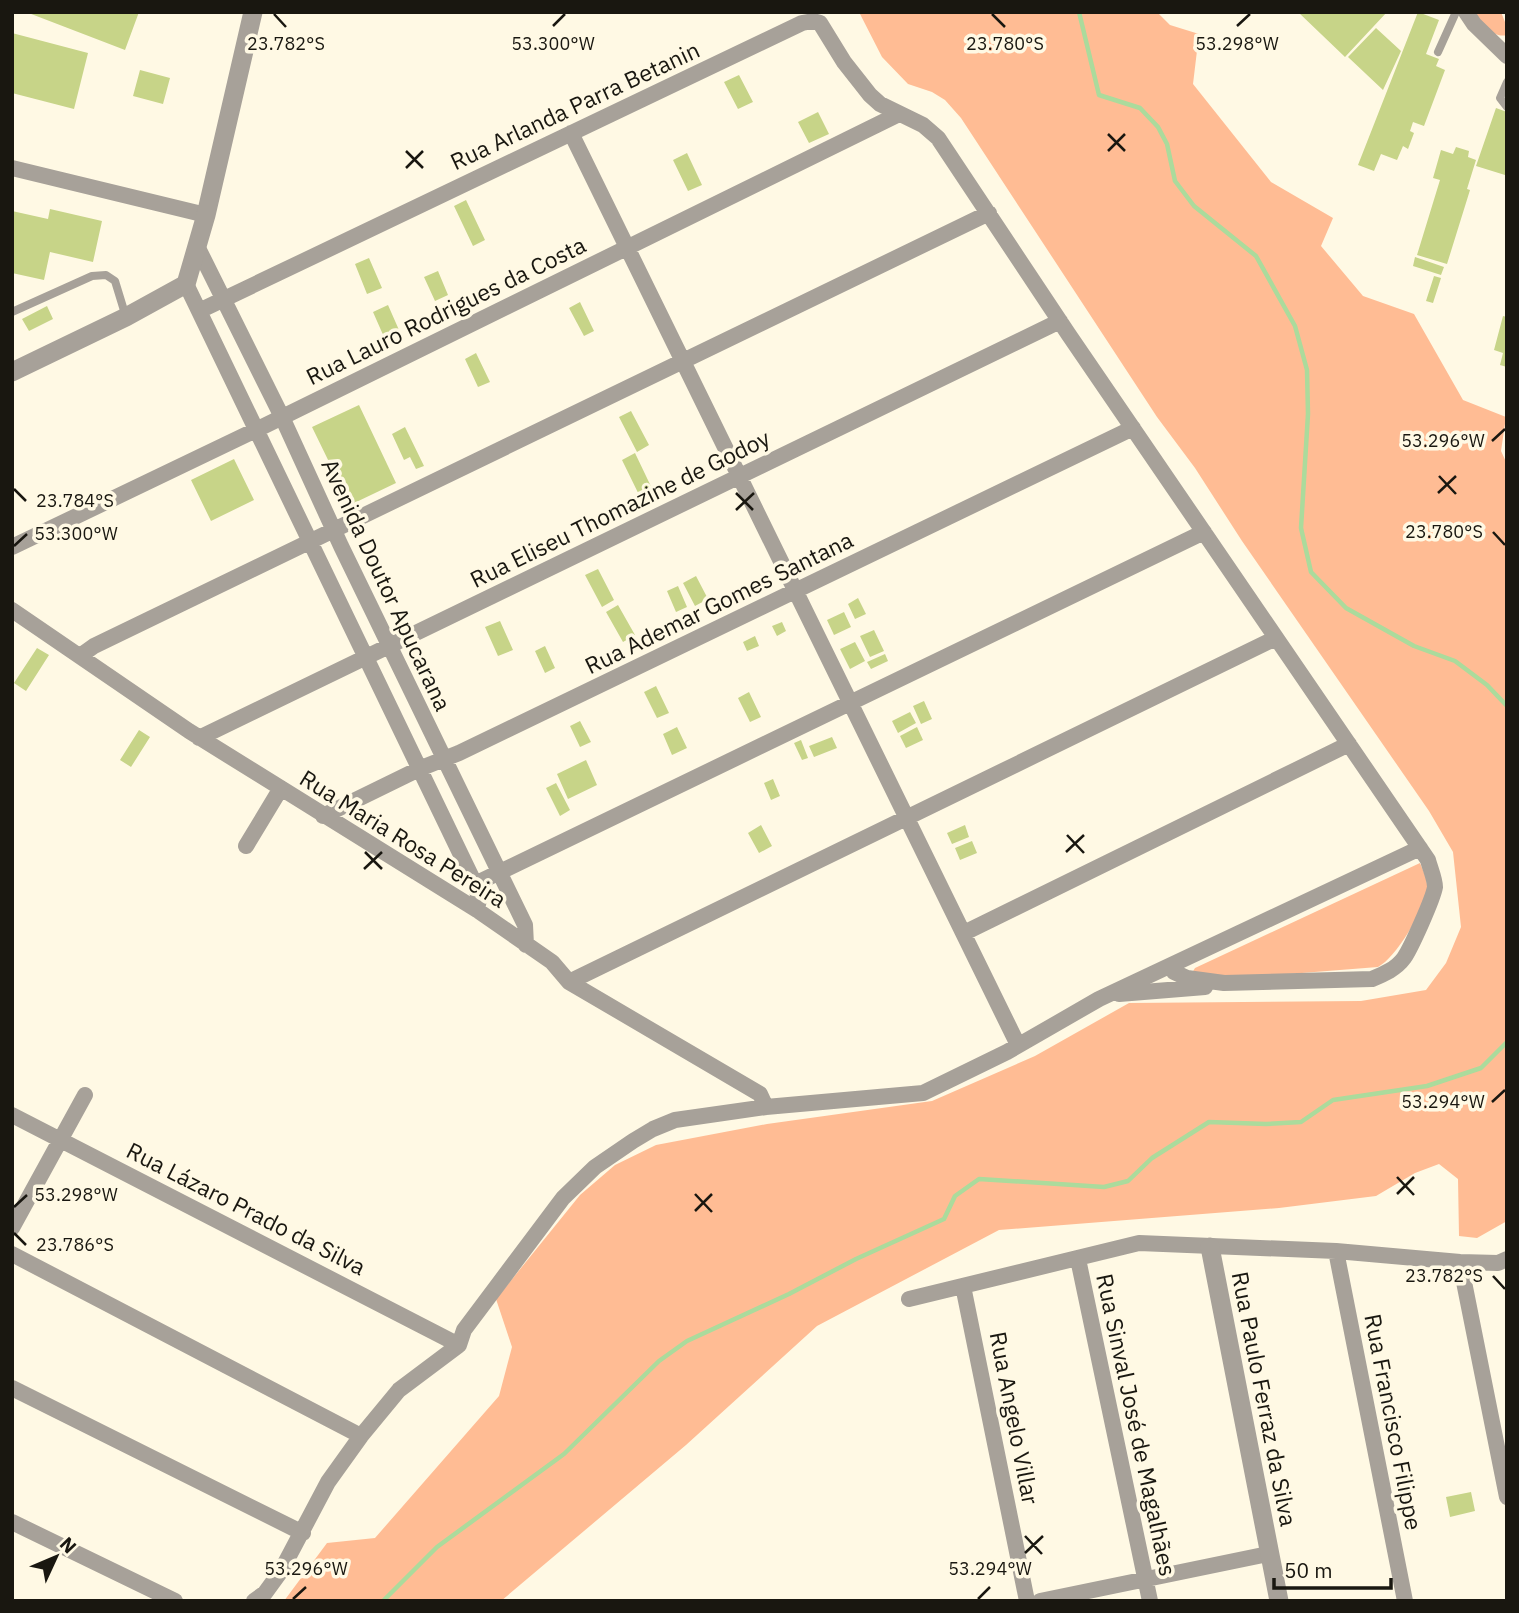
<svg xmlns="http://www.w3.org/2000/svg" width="1519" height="1613" viewBox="0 0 1519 1613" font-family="'IBM Plex Sans',sans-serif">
	<rect width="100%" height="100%" fill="#fff9e4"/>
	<path fill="#ffbc94" d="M 859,12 L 1157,12 L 1170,25 L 1199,34 L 1193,84 L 1271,182 L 1333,218 L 1321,246 L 1363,296 L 1414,314 L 1463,400 L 1506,417 L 1501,451 L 1507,464 L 1507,1221 L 1477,1238 L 1459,1236 L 1458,1179 L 1439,1164 L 1415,1173 L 1376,1196 L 1279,1208 L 999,1230 L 817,1326 L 686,1445 L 501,1601 L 284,1601 L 327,1543 L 375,1538 L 499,1396 L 512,1347 L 496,1299 L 580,1195 L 615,1165 L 656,1145 L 767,1124 L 932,1101 L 1035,1056 L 1129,1003 L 1361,1001 L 1426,990 L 1446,963 L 1461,927 L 1453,852 L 1429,811 L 1242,541 L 1195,468 L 1157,417 L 961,118 L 945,100 L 932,92 L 908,84 L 882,57 Z
		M 1472,12 L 1501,12 L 1507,27 L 1507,35 C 1493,39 1482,22 1472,12 Z
		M 1420,863 C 1424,873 1428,880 1427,890 C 1424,910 1396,958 1378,967 L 1198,981 L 1192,973 L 1195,968 Z"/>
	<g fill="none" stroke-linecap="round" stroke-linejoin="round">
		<path stroke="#abdb9c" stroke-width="4.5" d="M 1079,12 L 1099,95 L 1140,108 L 1158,127 L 1167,144 L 1175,181 L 1194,206 L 1256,256 L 1295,326 L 1307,370 L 1308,414 L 1301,528 L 1311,572 L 1346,608 L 1414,646 L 1455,661 L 1487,685 L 1507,706
			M 383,1601 L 437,1547 L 564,1454 L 659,1361 L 687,1341 L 789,1294 L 856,1259 L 944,1219 L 955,1196 L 979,1179 L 1104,1187 L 1128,1181 L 1152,1158 L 1209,1122 L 1266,1124 L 1301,1122 L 1333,1100 L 1427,1086 L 1481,1068 L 1507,1042"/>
	</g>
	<path fill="#c7d488" d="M 26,12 L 139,12 L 125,50 Z
		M 1298,12 L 1387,12 L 1345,57 Z
		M 1418,12 L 1439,20 L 1426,54 L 1439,59 L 1436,66 L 1445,70 L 1424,126 L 1413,122 L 1410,131 L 1414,133 L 1408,149 L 1403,146 L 1397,160 L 1381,154 L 1374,171 L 1358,165 Z
		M 1376,28 L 1401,51 L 1383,90 L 1348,57 Z
		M 12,33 L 88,53 L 74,109 L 12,93 Z
		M 140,70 L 170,78 L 163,104 L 133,96 Z
		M 739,75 L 753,102 L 738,109 L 724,82 Z
		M 1496,108 L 1507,112 L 1507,169 L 1505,175 L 1476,166 Z
		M 818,112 L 829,134 L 809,143 L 798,122 Z
		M 1456,147 L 1469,151 L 1468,157 L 1476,160 L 1467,189 L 1470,190 L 1447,264 L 1417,255 L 1440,180 L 1433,178 L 1441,150 L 1453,154 Z
		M 687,153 L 702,185 L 688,191 L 673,160 Z
		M 466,200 L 485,240 L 473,246 L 454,206 Z
		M 50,209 L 102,221 L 93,262 L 50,252 L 44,280 L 12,273 L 12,211 L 48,219 Z
		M 1415,257 L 1444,267 L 1441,275 L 1413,266 Z
		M 369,258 L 382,288 L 367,294 L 355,264 Z
		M 438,271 L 448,295 L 435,301 L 424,277 Z
		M 1434,276 L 1441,278 L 1433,303 L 1426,301 Z
		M 580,302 L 594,331 L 584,336 L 569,308 Z
		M 388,305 L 399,330 L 384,337 L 373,312 Z
		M 47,306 L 53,319 L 29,331 L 22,319 Z
		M 1503,316 L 1507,317 L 1507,367 L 1500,365 L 1503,353 L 1494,350 Z
		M 476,353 L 490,382 L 478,387 L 465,359 Z
		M 359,405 L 396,483 L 350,505 L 312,427 Z
		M 631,411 L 649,445 L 637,452 L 619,417 Z
		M 405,427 L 424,466 L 416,469 L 410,457 L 404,460 L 392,434 Z
		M 635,453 L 657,499 L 644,505 L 622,460 Z
		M 234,459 L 254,500 L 211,521 L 191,480 Z
		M 598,569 L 614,600 L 602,607 L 585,575 Z
		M 696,576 L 708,599 L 695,606 L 683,583 Z
		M 678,586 L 687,607 L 676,612 L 667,591 Z
		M 858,598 L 866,614 L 855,619 L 848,604 Z
		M 618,605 L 635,635 L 623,642 L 606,612 Z
		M 844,612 L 851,627 L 834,635 L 827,620 Z
		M 500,621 L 513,650 L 498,656 L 485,627 Z
		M 782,622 L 786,631 L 777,636 L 772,626 Z
		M 874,630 L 884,651 L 870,657 L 860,636 Z
		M 755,636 L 759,646 L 747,651 L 743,642 Z
		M 855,642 L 865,661 L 850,669 L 840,649 Z
		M 545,646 L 555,668 L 545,673 L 535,651 Z
		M 37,648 L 49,655 L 26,691 L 14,683 Z
		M 885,654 L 888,661 L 871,669 L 867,662 Z
		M 656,686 L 669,713 L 657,718 L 644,692 Z
		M 749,692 L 761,717 L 750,722 L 738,698 Z
		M 924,701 L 932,719 L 921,724 L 913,706 Z
		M 910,712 L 916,723 L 898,733 L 892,721 Z
		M 580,721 L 591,742 L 580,747 L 570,726 Z
		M 677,727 L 687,748 L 672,755 L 663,734 Z
		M 917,727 L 923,740 L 906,748 L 900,736 Z
		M 139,730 L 150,737 L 131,767 L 120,760 Z
		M 832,737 L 837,748 L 814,757 L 809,746 Z
		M 801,740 L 808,758 L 802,760 L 794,743 Z
		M 586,760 L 597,785 L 568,799 L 557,774 Z
		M 773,779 L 780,796 L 771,800 L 764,783 Z
		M 556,783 L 570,810 L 560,816 L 546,788 Z
		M 761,825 L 772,846 L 759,853 L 748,833 Z
		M 965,825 L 969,837 L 952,844 L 947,833 Z
		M 972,841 L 977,853 L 960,860 L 955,848 Z
		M 1471,1492 L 1475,1511 L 1450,1517 L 1446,1497 Z"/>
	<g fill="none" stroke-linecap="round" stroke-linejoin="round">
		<path stroke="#a7a199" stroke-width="8" d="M 1438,52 L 1456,12
			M 1507,82 L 1500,98 L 1507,107
			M 12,312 L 92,276 L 106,275 L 115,281 L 126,317"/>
		<path stroke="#a7a199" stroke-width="16" d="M 1466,12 L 1474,24 L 1507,56
			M 571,133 L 1018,1045
			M 12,168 L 206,215
			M 197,246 L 282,417 L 341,546 L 525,925 L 526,945
			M 186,284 L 475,884 L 479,899 L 477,910
			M 199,311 L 802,23 L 813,21 L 820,23 L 844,62 L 870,95 L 880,104 L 923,125 L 938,138 L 1069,335 L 1428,860 C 1430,868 1435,879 1435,887 C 1433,899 1411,948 1404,958 C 1396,969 1384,974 1372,979 L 1224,983 L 1187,978 L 1174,972 L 1173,967 L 1178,962
			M 12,547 L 256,430 L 899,114
			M 12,610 L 189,731 L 477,910 L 552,962 L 569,982 L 760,1094 L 766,1107
			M 80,656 L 94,646 L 989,213
			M 199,738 L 1060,321
			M 323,816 L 419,769 L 459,753 L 1133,428
			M 246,846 L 281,788
			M 475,884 L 1204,532
			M 964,933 L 1349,744
			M 569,982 L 1276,638
			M 1119,994 L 1205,987
			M 12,1115 L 459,1345
			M 12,1228 L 85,1095
			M 1336,1251 L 1405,1601
			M 12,1254 L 361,1436
			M 1078,1259 L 1150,1601
			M 1460,1262 L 1507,1497
			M 963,1286 L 1027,1601
			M 909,1299 L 1139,1243 L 1336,1251 L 1460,1262 L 1498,1263 L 1507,1259
			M 12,1388 L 303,1533
			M 12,1522 L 175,1601
			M 254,1601 L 265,1593 L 281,1571 L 328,1482 L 361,1436 L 399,1390 L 459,1345 L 464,1330 L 563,1198 L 595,1167 L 633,1141 L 653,1129 L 675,1120 L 766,1107 L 923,1093 L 1007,1052 L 1099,999 L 1420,848
			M 1040,1601 L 1268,1554"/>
		<path stroke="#a7a199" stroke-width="19" d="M 12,372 L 126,317 L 186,284 L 206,215 L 253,12
			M 1210,1247 L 1279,1601"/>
	</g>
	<path fill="none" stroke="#191710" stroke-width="2.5" d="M 274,14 L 286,27M 992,14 L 1005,27M 553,26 L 565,14M 1237,26 L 1250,14M 1108,134 L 1125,151M 406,151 L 423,168M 1108,151 L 1125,134M 406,168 L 423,151M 1492,441 L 1505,429M 1439,476 L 1456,494M 14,489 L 26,501M 736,493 L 753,510M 1438,493 L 1456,476M 736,510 L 754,493M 1493,532 L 1505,545M 14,546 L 27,534M 1067,835 L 1084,853M 365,852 L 382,869M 1066,852 L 1084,835M 364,869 L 382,852M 1492,1102 L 1505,1090M 1397,1177 L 1414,1195M 695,1194 L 712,1212M 1397,1194 L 1414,1177M 14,1207 L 27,1195M 695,1211 L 712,1194M 14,1233 L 26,1245M 1493,1276 L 1505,1289M 1025,1536 L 1042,1554M 1025,1553 L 1043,1536M 293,1599 L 306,1587M 978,1599 L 990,1587"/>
	<g text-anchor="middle" stroke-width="7" stroke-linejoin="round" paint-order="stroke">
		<g font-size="23" fill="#191710" stroke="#fff9e4">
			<text transform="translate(575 106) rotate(-25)" y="8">Rua Arlanda Parra Betanin</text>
			<text transform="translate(446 311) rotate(-26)" y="8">Rua Lauro Rodrigues da Costa</text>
			<text transform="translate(620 509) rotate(-26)" y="8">Rua Eliseu Thomazine de Godoy</text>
			<text transform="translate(386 585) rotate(65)" y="8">Avenida Doutor Apucarana</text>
			<text transform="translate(719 603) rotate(-26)" y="8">Rua Ademar Gomes Santana</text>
			<text transform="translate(403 839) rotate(32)" y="8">Rua Maria Rosa Pereira</text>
			<text transform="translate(246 1209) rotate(27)" y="8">Rua Lázaro Prado da Silva</text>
			<text transform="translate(1264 1399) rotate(79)" y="8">Rua Paulo Ferraz da Silva</text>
			<text transform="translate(1014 1418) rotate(79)" y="8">Rua Angelo Villar</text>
			<text transform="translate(1393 1422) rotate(79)" y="8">Rua Francisco Filippe</text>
			<text transform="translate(1136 1425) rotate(78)" y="8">Rua Sinval José de Magalhães</text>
		</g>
	</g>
	<g font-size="18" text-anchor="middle" fill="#191710" stroke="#fff9e4" stroke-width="7" stroke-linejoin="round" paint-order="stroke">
		<text x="553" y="50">53.300°W</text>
		<text x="1237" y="50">53.298°W</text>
		<text x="286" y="50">23.782°S</text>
		<text x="1005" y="50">23.780°S</text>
		<text x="1443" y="447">53.296°W</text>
		<text x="75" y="507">23.784°S</text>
		<text x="1444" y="538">23.780°S</text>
		<text x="76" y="540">53.300°W</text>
		<text x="1443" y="1108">53.294°W</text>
		<text x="76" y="1201">53.298°W</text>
		<text x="75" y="1251">23.786°S</text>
		<text x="1444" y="1282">23.782°S</text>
		<text x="306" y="1575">53.296°W</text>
		<text x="990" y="1575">53.294°W</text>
	</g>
	<rect width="1519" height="1613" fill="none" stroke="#191710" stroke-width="28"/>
	<g transform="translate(56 1557) rotate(46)" stroke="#fff9e4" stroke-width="5" paint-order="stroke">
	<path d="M0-5L12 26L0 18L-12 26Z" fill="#191710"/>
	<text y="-10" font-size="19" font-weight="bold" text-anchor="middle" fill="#191710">N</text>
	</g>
	<path d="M1274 1578v10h117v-10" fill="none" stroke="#191710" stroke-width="3.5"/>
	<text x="1284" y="1578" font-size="21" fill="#191710" stroke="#fff9e4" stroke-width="5" paint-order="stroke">50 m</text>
</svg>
